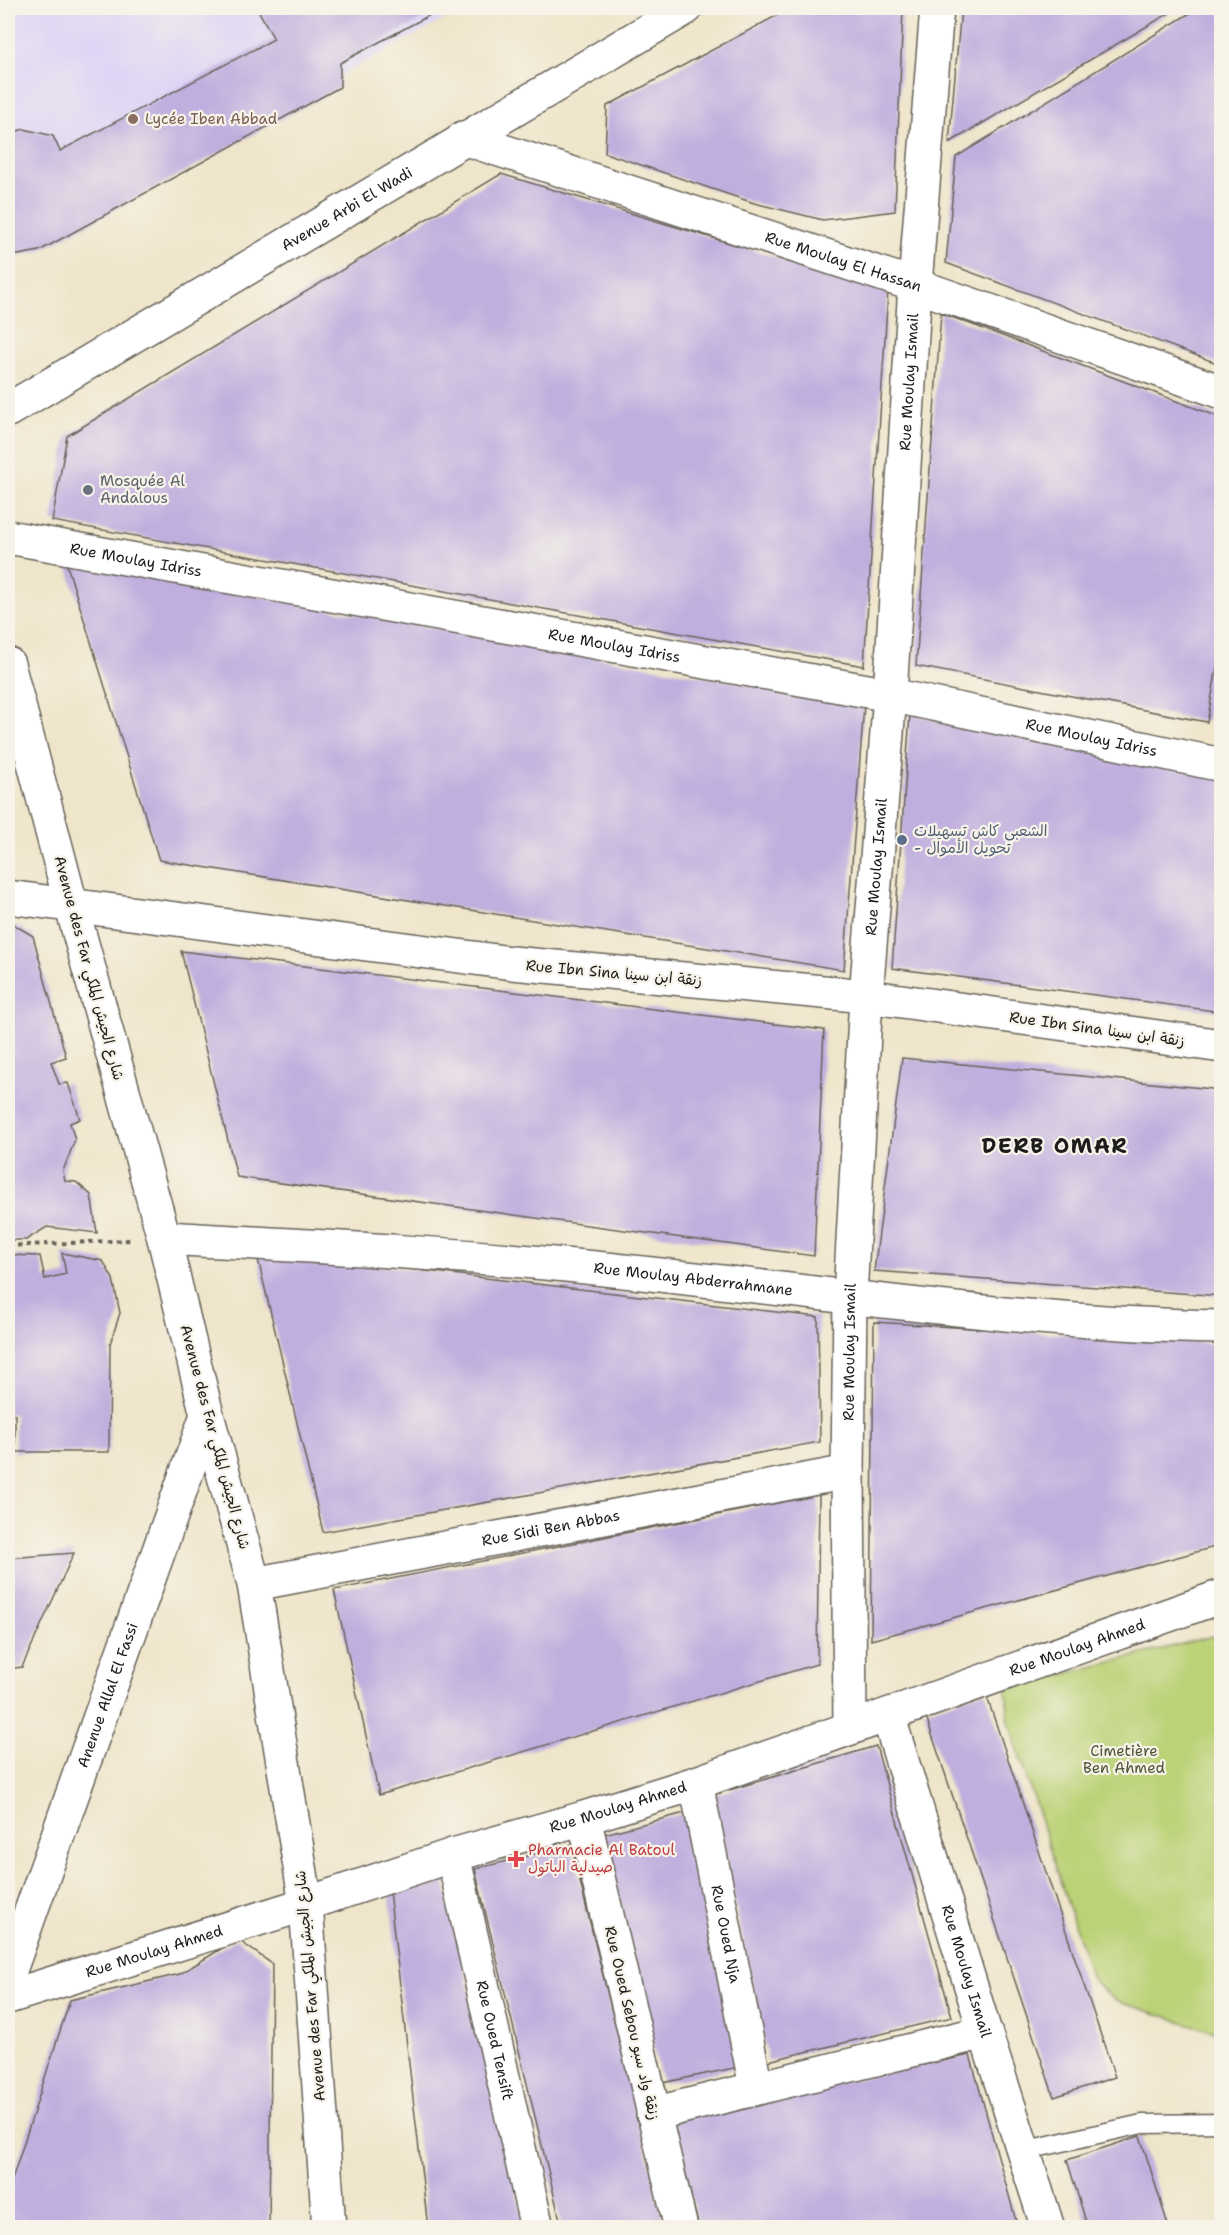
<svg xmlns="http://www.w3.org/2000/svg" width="1229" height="2235" viewBox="0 0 1229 2235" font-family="'Shantell Sans','Playpen Sans Arabic',sans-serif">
	<rect width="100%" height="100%" fill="#f7f3e8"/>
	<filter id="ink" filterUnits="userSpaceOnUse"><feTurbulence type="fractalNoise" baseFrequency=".0167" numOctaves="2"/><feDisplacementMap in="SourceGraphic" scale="12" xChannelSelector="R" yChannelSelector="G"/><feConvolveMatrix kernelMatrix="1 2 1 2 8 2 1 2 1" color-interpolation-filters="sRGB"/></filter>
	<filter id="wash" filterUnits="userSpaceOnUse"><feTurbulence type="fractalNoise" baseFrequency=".008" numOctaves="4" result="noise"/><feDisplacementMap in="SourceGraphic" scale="24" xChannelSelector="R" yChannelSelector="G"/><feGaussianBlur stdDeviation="1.35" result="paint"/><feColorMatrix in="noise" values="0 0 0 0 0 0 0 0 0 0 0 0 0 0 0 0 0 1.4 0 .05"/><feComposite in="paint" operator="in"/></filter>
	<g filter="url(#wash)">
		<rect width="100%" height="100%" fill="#efe5ca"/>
		<path fill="#ded5f5" d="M 8,8 L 465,8 L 49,233 L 8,231 Z"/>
		<path fill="#bbd276" stroke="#6c7749" stroke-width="1.5" d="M 1221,1634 L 1221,2034 L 1116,2001 L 1092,1979 L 1009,1723 L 1006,1689 Z"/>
		<g id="blocks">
			<path fill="#bfaede" d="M 257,8 L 443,8 L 340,63 L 340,87 L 39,251 L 8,257 L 8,120 L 14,132 L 24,129 L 53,136 L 60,151 L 274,39 Z
				M 791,8 L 903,8 L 895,211 L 823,220 L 754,203 L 605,153 L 607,106 Z
				M 961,8 L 1178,8 L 949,143 Z
				M 1198,8 L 1222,8 L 1222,365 L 946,263 L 956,157 Z
				M 501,174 L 888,291 L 864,666 L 52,521 L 67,436 Z
				M 941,313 L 1222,418 L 1222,641 L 1207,722 L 916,666 Z
				M 66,562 L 864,705 L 844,970 L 159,860 Z
				M 910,714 L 1222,778 L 1222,1012 L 892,968 Z
				M 8,921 L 33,936 L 66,1057 L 51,1062 L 59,1084 L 68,1083 L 80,1119 L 70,1123 L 75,1140 L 63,1171 L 65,1181 L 76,1182 L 91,1195 L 97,1233 L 47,1227 L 26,1240 L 8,1240 Z
				M 181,951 L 824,1030 L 814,1256 L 237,1177 Z
				M 902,1058 L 1222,1090 L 1222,1296 L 874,1271 Z
				M 256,1251 L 818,1317 L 820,1442 L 323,1532 Z
				M 62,1253 L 103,1261 L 113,1279 L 120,1313 L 110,1344 L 109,1452 L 15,1452 L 15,1414 L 8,1414 L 8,1255 L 40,1256 L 45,1279 L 66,1274 Z
				M 874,1322 L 1222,1344 L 1222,1545 L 871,1640 Z
				M 819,1495 L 817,1664 L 379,1795 L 334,1590 Z
				M 74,1553 L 22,1667 L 8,1669 L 8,1558 Z
				M 985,1691 L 1115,2077 L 1054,2097 L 924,1711 Z
				M 876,1746 L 952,2017 L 768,2061 L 713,1795 Z
				M 685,1813 L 739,2067 L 662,2083 L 604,1834 Z
				M 571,1845 L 665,2228 L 562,2228 L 475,1869 Z
				M 443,1877 L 525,2228 L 428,2228 L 389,1890 Z
				M 237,1939 L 272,1964 L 269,2228 L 8,2228 L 8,2192 L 70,2000 L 180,1974 Z
				M 970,2055 L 1018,2228 L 699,2228 L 672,2119 Z
				M 1140,2136 L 1169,2228 L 1088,2228 L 1067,2160 Z"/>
		</g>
	</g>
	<g filter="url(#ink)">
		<use href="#blocks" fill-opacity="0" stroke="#666259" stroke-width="1.5"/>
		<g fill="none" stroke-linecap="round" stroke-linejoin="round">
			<g stroke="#666259" stroke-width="21">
				<path id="service" d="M 1023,2151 L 1142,2124 L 1222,2123"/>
			</g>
			<g stroke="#666259" stroke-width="36">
				<g id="minor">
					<path id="s1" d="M 463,138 L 915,285 L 1222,392"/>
					<path id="s2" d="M 8,537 L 890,695 L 1222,765"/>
					<path d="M 8,897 L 512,963 L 866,996 L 1222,1046"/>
					<path id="s3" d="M 164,1238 C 307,1246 452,1253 595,1268 C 803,1289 1011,1323 1222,1327"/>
					<path id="s4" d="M 254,1584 L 848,1472"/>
					<path id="s5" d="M 888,1715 L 985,2032 L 1048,2228"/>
					<path id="s6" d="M 850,1728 L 848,1472 L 850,1297 L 866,996 L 890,695 L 915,285 L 937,8"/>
					<path id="s7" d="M 696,1783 L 756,2087"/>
					<path d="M 584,1818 L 681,2228"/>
					<path id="s8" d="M 453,1855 L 537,2228"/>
					<path d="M 653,2114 L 985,2032"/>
				</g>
			</g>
			<g stroke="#666259" stroke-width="36">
				<g id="tertiary">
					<path id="s9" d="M 8,410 L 686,8"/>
					<path d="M 8,664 L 71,904 L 164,1238 L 207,1415 L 254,1584 L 306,1904 L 329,2228"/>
					<path id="s10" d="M 8,1976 L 207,1415"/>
					<path id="s11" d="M 8,1997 L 306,1904 L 453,1855 L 584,1818 L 696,1783 L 1222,1596"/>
				</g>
			</g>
			<path stroke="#666259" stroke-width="4" stroke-dasharray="4.5 4.5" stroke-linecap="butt" d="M 8,1246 L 130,1240"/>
			<use href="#service" stroke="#fff" stroke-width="18"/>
			<use href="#minor" stroke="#fff" stroke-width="33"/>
			<use href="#tertiary" stroke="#fff" stroke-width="33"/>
		</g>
	</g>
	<circle fill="#8d6e63" stroke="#f7f3e8" stroke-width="2" cx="133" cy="119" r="6"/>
	<circle fill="#6b7280" stroke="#f7f3e8" stroke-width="2" cx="88" cy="490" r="6"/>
	<circle fill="#5c6f8a" stroke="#f7f3e8" stroke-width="2" cx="902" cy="840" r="6"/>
	<path fill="#e0444e" stroke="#f7f3e8" stroke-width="2" d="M513 1850h6v6h6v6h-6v6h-6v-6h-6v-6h6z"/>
	<g text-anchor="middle" stroke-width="4.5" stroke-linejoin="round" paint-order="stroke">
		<g font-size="15" fill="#785e54" stroke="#f7f3e8" text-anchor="start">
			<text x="145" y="124">Lycée Iben Abbad</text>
		</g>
		<g font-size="15" fill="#1c1c1c" stroke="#f7f3e8">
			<text dy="5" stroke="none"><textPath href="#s9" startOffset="394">Avenue Arbi El Wadi</textPath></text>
			<text dy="5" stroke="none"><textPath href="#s1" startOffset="400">Rue Moulay El Hassan</textPath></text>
			<text dy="5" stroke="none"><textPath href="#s6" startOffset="1348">Rue Moulay Ismail</textPath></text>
			<text dy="5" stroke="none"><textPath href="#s2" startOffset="130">Rue Moulay Idriss</textPath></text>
			<text dy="5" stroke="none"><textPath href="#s2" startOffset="616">Rue Moulay Idriss</textPath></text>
			<text dy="5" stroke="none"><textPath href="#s2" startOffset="1102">Rue Moulay Idriss</textPath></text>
			<text dy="5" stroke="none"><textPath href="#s6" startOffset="862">Rue Moulay Ismail</textPath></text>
			<text transform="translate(89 968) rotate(75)" y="5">Avenue des Far شارع الجيش الملكي</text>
			<text transform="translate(614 973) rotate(5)" y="5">Rue Ibn Sina زنقة ابن سينا</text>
			<text transform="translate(1097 1029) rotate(8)" y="5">Rue Ibn Sina زنقة ابن سينا</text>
			<text dy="5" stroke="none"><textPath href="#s3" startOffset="531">Rue Moulay Abderrahmane</textPath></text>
			<text dy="5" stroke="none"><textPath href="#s6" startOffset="376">Rue Moulay Ismail</textPath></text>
			<text transform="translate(215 1437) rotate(75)" y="5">Avenue des Far شارع الجيش الملكي</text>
			<text dy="5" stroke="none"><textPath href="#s4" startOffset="302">Rue Sidi Ben Abbas</textPath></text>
			<text dy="5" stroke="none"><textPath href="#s11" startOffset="1125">Rue Moulay Ahmed</textPath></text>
			<text dy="5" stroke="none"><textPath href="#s10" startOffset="298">Anenue Allal El Fassi</textPath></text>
			<text dy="5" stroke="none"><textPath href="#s11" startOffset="639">Rue Moulay Ahmed</textPath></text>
			<text dy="5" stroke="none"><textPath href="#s7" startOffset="154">Rue Oued Nja</textPath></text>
			<text dy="5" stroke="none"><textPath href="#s11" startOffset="153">Rue Moulay Ahmed</textPath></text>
			<text dy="5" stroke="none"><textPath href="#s5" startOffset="268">Rue Moulay Ismail</textPath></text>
			<text transform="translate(310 1986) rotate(-95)" y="5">Avenue des Far شارع الجيش الملكي</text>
			<text transform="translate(632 2023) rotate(77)" y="5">Rue Oued Sebou زنقة واد سبو</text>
			<text dy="5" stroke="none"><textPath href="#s8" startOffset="190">Rue Oued Tensift</textPath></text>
		</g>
		<g font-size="15" fill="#5b616d" stroke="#f7f3e8" text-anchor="start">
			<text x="100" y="486">Mosquée Al<tspan x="100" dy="17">Andalous</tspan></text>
		</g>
		<g font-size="15" fill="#4e5e75" stroke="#f7f3e8" text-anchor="start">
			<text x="914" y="836">الشعبي كاش تسهيلات<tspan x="914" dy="17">- تحويل الأموال</tspan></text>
		</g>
		<g font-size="15" fill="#4c5337" stroke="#f7f3e8">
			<text x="1124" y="1756">Cimetière<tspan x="1124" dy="17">Ben Ahmed</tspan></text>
		</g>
		<g font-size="15" fill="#be3a42" stroke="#f7f3e8" text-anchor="start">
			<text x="528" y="1855">Pharmacie Al Batoul<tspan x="528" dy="17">صيدلية الباتول</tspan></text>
		</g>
		<g font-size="21" font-weight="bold" letter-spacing="1.5" fill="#1c1c1c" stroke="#f7f3e8">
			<text x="1055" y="1153">DERB OMAR</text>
		</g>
	</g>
	<rect width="1229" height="2235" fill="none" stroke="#f7f3e8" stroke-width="30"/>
</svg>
